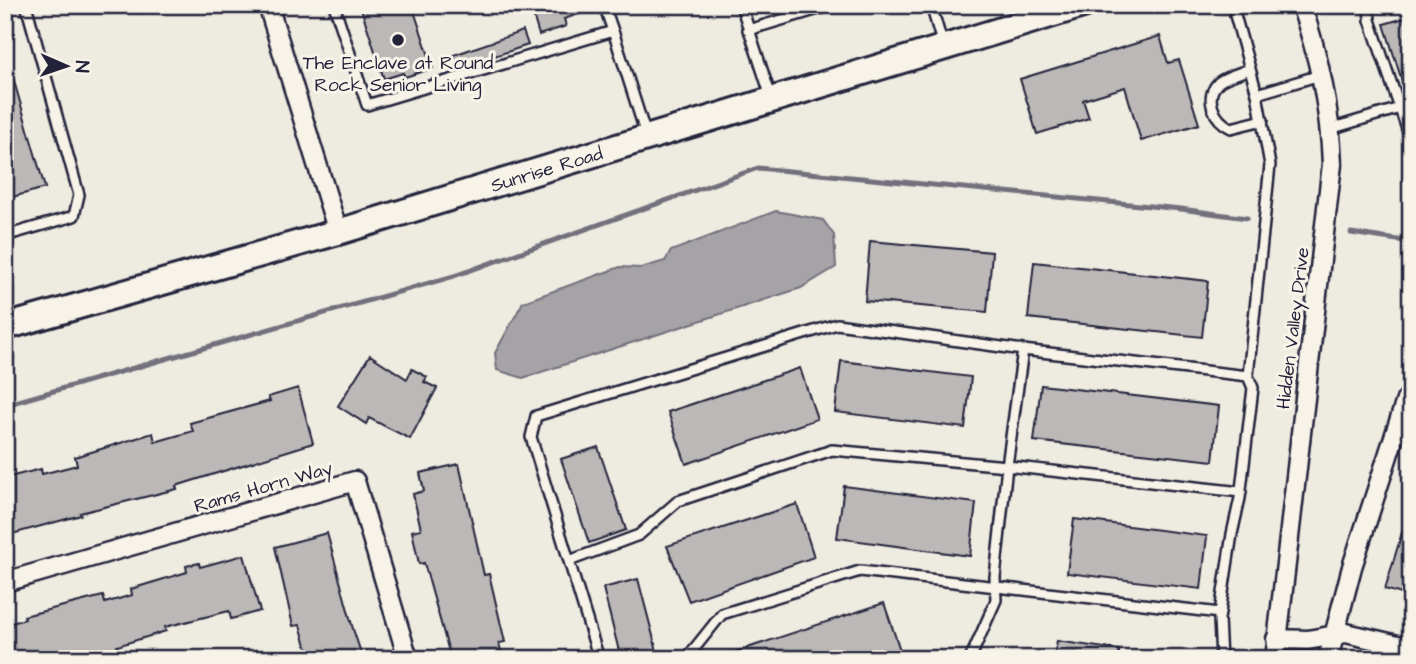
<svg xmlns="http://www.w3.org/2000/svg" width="1416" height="664" viewBox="0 0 1416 664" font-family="'Architects Daughter',sans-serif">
	<rect width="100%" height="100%" fill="#eeebe1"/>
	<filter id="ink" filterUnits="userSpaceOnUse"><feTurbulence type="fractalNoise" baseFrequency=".0143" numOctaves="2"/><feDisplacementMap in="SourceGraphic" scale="14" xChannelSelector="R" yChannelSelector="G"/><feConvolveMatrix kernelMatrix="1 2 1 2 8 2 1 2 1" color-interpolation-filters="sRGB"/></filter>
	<g filter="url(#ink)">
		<path fill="#a6a3a6" stroke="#716f7b" stroke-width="2" d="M 776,211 L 823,220 L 834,235 L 836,267 L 801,288 L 523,378 L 497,370 L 495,353 L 523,302 L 620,267 L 641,268 L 665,261 L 671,251 Z"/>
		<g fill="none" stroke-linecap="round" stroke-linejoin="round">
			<path stroke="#716f7b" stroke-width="5" d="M 1351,233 L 1411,242
				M 5,405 L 454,276 L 758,168 L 1181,209 L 1247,218"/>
		</g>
		<path fill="#bbb8b7" stroke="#22223b" stroke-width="2" d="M 360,5 L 412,5 L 433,68 L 405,77 L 403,73 L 384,79 Z
			M 530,5 L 597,5 L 597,8 L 564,19 L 566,26 L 539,35 Z
			M 1411,16 L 1411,99 L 1408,100 L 1384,24 Z
			M 523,31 L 528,45 L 458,68 L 454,55 Z
			M 1160,36 L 1168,63 L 1179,60 L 1199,124 L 1141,141 L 1125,87 L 1083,100 L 1089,118 L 1037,134 L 1020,79 Z
			M 9,64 L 45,188 L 5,199 L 5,65 Z
			M 870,241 L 992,252 L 987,312 L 865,301 Z
			M 1034,262 L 1208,281 L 1202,337 L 1028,318 Z
			M 370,355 L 407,379 L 412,369 L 427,377 L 424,382 L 437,388 L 410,439 L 369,418 L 366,424 L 338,406 Z
			M 841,361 L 971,377 L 965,428 L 835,412 Z
			M 800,368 L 817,419 L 686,464 L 668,412 Z
			M 1041,385 L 1219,406 L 1213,461 L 1034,441 Z
			M 298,388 L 313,443 L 176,486 L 177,489 L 80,513 L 81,515 L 5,536 L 5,478 L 41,469 L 42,474 L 77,465 L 75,457 L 153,433 L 155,442 L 193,431 L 190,423 L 270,401 L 268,397 Z
			M 598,447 L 626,530 L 589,543 L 561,459 Z
			M 459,464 L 484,575 L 489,574 L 505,642 L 499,643 L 503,659 L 451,659 L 424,563 L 419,564 L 412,531 L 421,529 L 413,494 L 424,491 L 420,473 Z
			M 844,486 L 976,503 L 970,556 L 837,538 Z
			M 797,504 L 814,557 L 689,601 L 667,546 Z
			M 1407,516 L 1411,516 L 1411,597 L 1385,589 Z
			M 1074,519 L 1207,536 L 1201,589 L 1067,573 Z
			M 327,533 L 353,629 L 363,659 L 310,659 L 300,625 L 293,626 L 275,547 Z
			M 244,555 L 260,611 L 231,619 L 229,611 L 165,627 L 166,631 L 117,646 L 119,650 L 88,659 L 5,659 L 5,625 L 25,619 L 24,616 L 103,596 L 105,603 L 132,595 L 131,589 L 187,572 L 186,566 L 199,563 L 200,567 Z
			M 638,579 L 659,659 L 621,659 L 603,588 Z
			M 884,603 L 902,656 L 894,659 L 723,659 L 723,656 Z
			M 1057,641 L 1119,650 L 1119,659 L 1054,659 Z"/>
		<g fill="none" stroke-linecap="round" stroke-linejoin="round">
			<g stroke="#22223b" stroke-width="14">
				<path id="lane" d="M 334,5 L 367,105 L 613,31 L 646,135
					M 604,5 L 613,31
					M 741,5 L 771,97
					M 931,5 L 943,46
					M 1372,5 L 1369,7 L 1370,20 L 1411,141
					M 1235,15 L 1257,94
					M 748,30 L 832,5
					M 1250,69 C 1240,73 1227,76 1219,82 C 1203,97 1214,120 1231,128 L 1263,120
					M 1330,129 L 1400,108
					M 5,236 L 74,216 L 79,195 L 26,5
					M 1248,376 L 1270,165 L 1257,94 L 1320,75
					M 569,561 L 639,535 L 678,501 L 832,450 L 1007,466 L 1241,492
					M 599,659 L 531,437 L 536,416 L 837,324 L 1023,350
					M 686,659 L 722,614 L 860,571 L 1220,613
					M 970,659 L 996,600 L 995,577 L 1007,466 L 1023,350 L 1248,376 L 1253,388 L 1240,498 L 1232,534 L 1219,619 L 1221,659"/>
			</g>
			<g stroke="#22223b" stroke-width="23">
				<path id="street" d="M 268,5 L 338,232
					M 5,582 L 355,481 L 408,659
					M 1276,639 L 1308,640 L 1346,633 L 1411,648
					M 1275,659 L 1332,164 C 1330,111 1319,56 1301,5
					M 1328,659 L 1352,567 L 1406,400 L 1411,394"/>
			</g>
			<g stroke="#22223b" stroke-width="30">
				<g id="secondary">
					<path id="s1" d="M 5,327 L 338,232 L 1083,5"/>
				</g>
			</g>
			<use href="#lane" stroke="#f7f3e8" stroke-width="9"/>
			<use href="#street" stroke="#f7f3e8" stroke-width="18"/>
			<use href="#secondary" stroke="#f7f3e8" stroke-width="24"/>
		</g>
	</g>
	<circle fill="#22223b" stroke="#f7f3e8" stroke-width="2.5" cx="398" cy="40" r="7"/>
	<g text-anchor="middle" stroke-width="6" stroke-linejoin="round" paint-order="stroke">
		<g font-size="19" fill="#22223b" stroke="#f7f3e8">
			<text x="398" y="69">The Enclave at Round<tspan x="398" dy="22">Rock Senior Living</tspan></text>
		</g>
		<g font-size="19" fill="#22223b" stroke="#f7f3e8">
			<text dy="7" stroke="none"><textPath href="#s1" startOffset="564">Sunrise Road</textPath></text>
			<text transform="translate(1292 328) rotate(-83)" y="7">Hidden Valley Drive</text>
			<text transform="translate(263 486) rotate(-16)" y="7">Rams Horn Way</text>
		</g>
	</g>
	<rect width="1416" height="664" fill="none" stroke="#f7f3e8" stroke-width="28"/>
	<rect x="14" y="14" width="1388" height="636" fill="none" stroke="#22223b" stroke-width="2.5" filter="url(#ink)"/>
	<g transform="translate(66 66) rotate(92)" stroke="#f7f3e8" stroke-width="5" paint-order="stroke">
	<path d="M0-5L12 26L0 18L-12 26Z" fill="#22223b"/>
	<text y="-10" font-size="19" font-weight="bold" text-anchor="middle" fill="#22223b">N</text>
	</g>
</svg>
